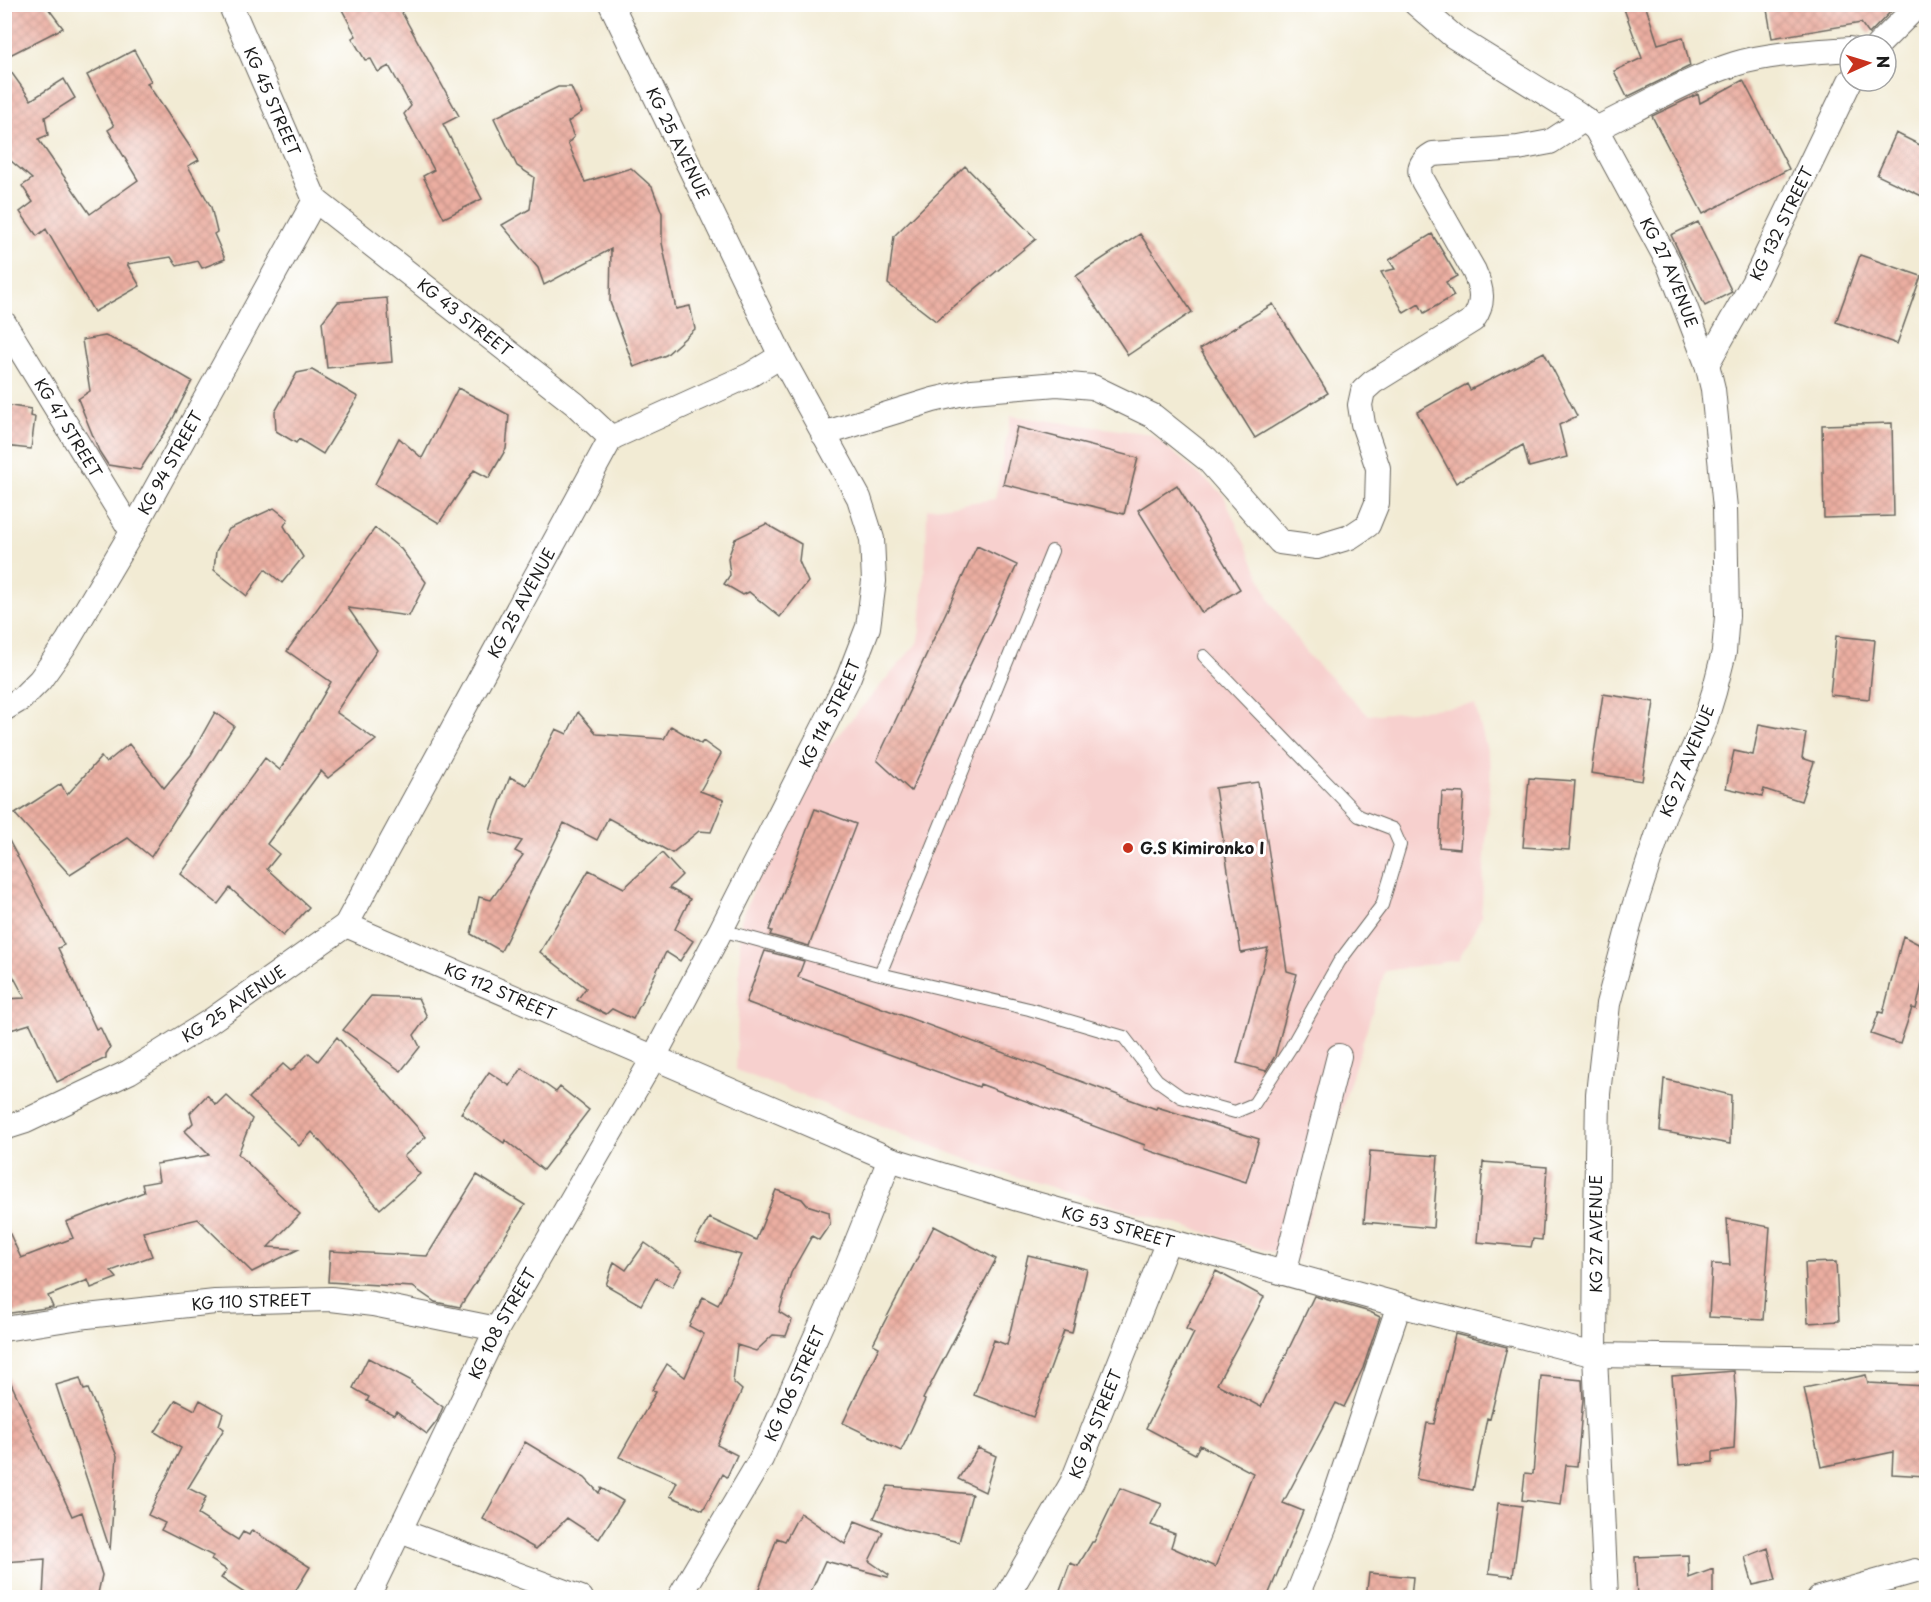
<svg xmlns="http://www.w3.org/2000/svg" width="1931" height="1602" viewBox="0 0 1931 1602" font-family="'Playpen Sans',sans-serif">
	<defs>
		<pattern id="building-cross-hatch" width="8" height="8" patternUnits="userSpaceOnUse" patternTransform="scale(1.5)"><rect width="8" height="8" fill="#ebaea1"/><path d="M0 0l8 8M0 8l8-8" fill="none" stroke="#c9958a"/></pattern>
	</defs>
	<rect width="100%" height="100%" fill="#fff"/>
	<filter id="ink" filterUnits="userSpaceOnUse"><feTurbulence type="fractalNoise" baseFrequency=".0167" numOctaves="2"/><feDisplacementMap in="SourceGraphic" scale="12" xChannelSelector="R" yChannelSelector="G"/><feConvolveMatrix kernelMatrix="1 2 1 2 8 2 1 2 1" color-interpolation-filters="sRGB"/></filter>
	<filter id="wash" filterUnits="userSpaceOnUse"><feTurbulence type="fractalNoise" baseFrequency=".008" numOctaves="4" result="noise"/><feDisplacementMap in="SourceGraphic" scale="24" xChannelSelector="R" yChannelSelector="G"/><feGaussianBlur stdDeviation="1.35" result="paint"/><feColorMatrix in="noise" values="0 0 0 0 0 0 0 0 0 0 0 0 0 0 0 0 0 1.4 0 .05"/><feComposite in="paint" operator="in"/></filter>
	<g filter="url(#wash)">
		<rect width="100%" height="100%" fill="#f2ebd4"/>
		<path fill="#f7d0ce" d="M 1011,416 L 1151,434 L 1223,494 L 1271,602 L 1309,656 L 1368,715 L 1475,705 L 1491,766 L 1481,917 L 1458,960 L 1385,971 L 1317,1187 L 1298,1260 L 997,1171 L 736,1070 L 741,920 L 799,780 L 919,641 L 926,551 L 927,509 L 995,499 Z"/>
		<g id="blocks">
			<path fill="url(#building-cross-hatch)" d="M 4,4 L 45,4 L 63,28 L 4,58 Z
				M 339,4 L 397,4 L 459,116 L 443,124 L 482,199 L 444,218 L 423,176 L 434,170 L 404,114 L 411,106 L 389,66 L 378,72 L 371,59 L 365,60 L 352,38 L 356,36 Z
				M 1636,4 L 1645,4 L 1658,44 L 1683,37 L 1690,66 L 1627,97 L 1614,71 L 1642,58 L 1624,9 Z
				M 1766,4 L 1898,4 L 1869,34 L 1861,23 L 1772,38 Z
				M 134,50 L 151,81 L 147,83 L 199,160 L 188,166 L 211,207 L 217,232 L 214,234 L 225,259 L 202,268 L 198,261 L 177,266 L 171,257 L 127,264 L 140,286 L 94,312 L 46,229 L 37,236 L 20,212 L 33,202 L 22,186 L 32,179 L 4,155 L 4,62 L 31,100 L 64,79 L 75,98 L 45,117 L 48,135 L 38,139 L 90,214 L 138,180 L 108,130 L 114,126 L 87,75 Z
				M 1743,80 L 1789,169 L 1703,214 L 1652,116 L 1698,94 L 1700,103 Z
				M 558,87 L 571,87 L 582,112 L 568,122 L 574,137 L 568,143 L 585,182 L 631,168 L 652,187 L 662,213 L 662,243 L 676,309 L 690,306 L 695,329 L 666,355 L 634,367 L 610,302 L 611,249 L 544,285 L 538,268 L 502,225 L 530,209 L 534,177 L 517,166 L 494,118 Z
				M 1896,133 L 1926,148 L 1926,198 L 1877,175 Z
				M 965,166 L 1036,239 L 936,321 L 888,284 L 894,236 Z
				M 1698,222 L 1732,292 L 1705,306 L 1671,235 Z
				M 1140,234 L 1192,312 L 1128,355 L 1076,276 Z
				M 1432,234 L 1457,276 L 1446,282 L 1454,296 L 1424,313 L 1419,304 L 1404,313 L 1381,272 L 1395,269 L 1389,260 Z
				M 1860,255 L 1921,276 L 1897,344 L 1836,322 Z
				M 387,298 L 392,362 L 327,368 L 322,322 L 338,302 Z
				M 1273,304 L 1328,393 L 1255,438 L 1200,349 Z
				M 105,336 L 139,350 L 192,381 L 171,422 L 140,470 L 108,465 L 99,451 L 78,399 L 90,391 L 82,340 Z
				M 1544,352 L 1577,416 L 1559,425 L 1567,457 L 1529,467 L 1523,445 L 1456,483 L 1417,412 L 1467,384 L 1470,390 Z
				M 312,370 L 358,397 L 323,454 L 299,439 L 296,443 L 276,431 L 275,412 L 297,373 Z
				M 458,388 L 509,415 L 506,449 L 489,478 L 474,470 L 439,523 L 375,484 L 399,438 L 422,458 Z
				M 4,405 L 31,409 L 30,416 L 35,417 L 31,449 L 4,446 Z
				M 1892,423 L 1894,516 L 1824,518 L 1822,425 Z
				M 1017,427 L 1138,458 L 1124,514 L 1003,484 Z
				M 1177,485 L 1240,589 L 1202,613 L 1138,510 Z
				M 274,508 L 288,519 L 284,526 L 303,557 L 282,583 L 265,569 L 247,596 L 214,570 L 216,551 L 229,529 Z
				M 766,524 L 801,544 L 799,561 L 808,582 L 780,617 L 749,592 L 743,595 L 724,584 L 730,575 L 728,558 L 735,539 Z
				M 375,528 L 401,549 L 426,582 L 409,616 L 348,608 L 377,650 L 336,712 L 376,740 L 328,778 L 321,771 L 267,844 L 279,854 L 267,869 L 309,907 L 283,936 L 230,888 L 218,904 L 181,874 L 265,758 L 280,770 L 331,682 L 287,651 Z
				M 977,546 L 1017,565 L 911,791 L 877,760 Z
				M 1836,636 L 1875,640 L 1869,699 L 1830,695 Z
				M 1603,694 L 1654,702 L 1642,781 L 1591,773 Z
				M 215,712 L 234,726 L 151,857 L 128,838 L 70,875 L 15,814 L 61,784 L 67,795 L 101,757 L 106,763 L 129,744 L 164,788 L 191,755 Z
				M 578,712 L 597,734 L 664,739 L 671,726 L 701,744 L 703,741 L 721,754 L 700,791 L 724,800 L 711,832 L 699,831 L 672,853 L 608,818 L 597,840 L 564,823 L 501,951 L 471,934 L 479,897 L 491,900 L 523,855 L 515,851 L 522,841 L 490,832 L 494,818 L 510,777 L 527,785 L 556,729 L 567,734 Z
				M 1759,724 L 1806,733 L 1802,758 L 1814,762 L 1801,801 L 1764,789 L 1762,796 L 1726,788 L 1734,751 L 1753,755 Z
				M 1529,778 L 1575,781 L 1569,850 L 1523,847 Z
				M 1258,782 L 1287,971 L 1297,974 L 1275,1056 L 1266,1071 L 1237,1063 L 1268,948 L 1241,953 L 1215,788 Z
				M 1442,792 L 1464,793 L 1460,849 L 1439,847 Z
				M 815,809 L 856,824 L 809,946 L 770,935 L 772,931 L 769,930 Z
				M 4,831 L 64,945 L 58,948 L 96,1029 L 100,1027 L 110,1048 L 106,1054 L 106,1058 L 57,1082 L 30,1024 L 4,1032 L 4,999 L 25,998 L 4,959 Z
				M 662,853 L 682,875 L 669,888 L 690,899 L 675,929 L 693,941 L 680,961 L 666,952 L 633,1019 L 612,1009 L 606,1014 L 577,1000 L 586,988 L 540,952 L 589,870 L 624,888 Z
				M 1903,936 L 1926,948 L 1926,966 L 1916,1009 L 1912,1008 L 1900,1044 L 1871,1034 L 1879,1012 L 1883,1013 Z
				M 765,951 L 804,961 L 798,977 L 1156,1109 L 1157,1107 L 1259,1139 L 1246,1182 L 1144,1149 L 1145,1145 L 980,1084 L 979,1087 L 746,1002 Z
				M 371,996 L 418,998 L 427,1017 L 414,1035 L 420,1047 L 401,1071 L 343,1030 Z
				M 337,1037 L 426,1137 L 404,1156 L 420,1174 L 380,1209 L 312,1132 L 299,1146 L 249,1098 L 283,1064 L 291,1071 L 309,1053 L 318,1061 Z
				M 522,1068 L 556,1092 L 560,1087 L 589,1110 L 543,1170 L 505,1140 L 504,1143 L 461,1113 L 489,1072 L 510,1086 Z
				M 1664,1079 L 1731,1095 L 1730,1144 L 1660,1131 Z
				M 207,1095 L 216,1105 L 226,1095 L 252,1119 L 238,1154 L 300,1214 L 268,1247 L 299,1249 L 252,1272 L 198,1219 L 143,1232 L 152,1256 L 111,1271 L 117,1278 L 91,1288 L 88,1280 L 48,1296 L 53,1307 L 4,1314 L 4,1221 L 21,1258 L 73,1238 L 66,1222 L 144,1192 L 142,1184 L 159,1181 L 156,1164 L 209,1155 L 185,1131 L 193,1123 L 190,1113 Z
				M 1370,1151 L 1438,1156 L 1433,1228 L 1364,1222 Z
				M 1483,1162 L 1547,1167 L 1542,1240 L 1533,1239 L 1531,1247 L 1477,1242 Z
				M 477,1175 L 525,1205 L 460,1307 L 435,1302 L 413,1287 L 328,1282 L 330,1251 L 427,1256 Z
				M 776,1190 L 802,1199 L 807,1205 L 829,1212 L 830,1224 L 819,1240 L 812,1236 L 791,1273 L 779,1312 L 792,1320 L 786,1336 L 773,1335 L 756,1351 L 737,1345 L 733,1382 L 742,1390 L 717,1445 L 737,1455 L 727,1477 L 723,1474 L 703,1510 L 670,1496 L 677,1482 L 619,1457 L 656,1392 L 652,1390 L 667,1364 L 685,1377 L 704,1334 L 689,1326 L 703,1297 L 718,1305 L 741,1255 L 695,1242 L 709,1218 L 756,1240 Z
				M 1727,1219 L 1770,1227 L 1763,1320 L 1709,1317 L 1712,1264 L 1730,1265 Z
				M 934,1226 L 996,1259 L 923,1399 L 925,1400 L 901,1451 L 843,1423 L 879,1347 L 873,1344 Z
				M 645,1243 L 682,1269 L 672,1287 L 656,1278 L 641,1305 L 606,1285 L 614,1262 L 626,1270 Z
				M 1028,1255 L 1087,1269 L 1072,1333 L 1064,1331 L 1033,1417 L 974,1395 L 994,1340 L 1007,1345 Z
				M 1836,1262 L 1839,1321 L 1808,1323 L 1805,1263 Z
				M 1216,1271 L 1264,1297 L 1217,1384 L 1261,1407 L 1314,1296 L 1370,1312 L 1380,1317 L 1363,1368 L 1344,1407 L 1336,1403 L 1283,1503 L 1303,1511 L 1267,1598 L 1057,1598 L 1070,1563 L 1078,1566 L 1092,1542 L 1094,1542 L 1120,1488 L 1162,1504 L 1151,1525 L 1175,1534 L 1171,1547 L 1215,1567 L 1253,1473 L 1200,1445 L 1195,1454 L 1146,1428 L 1194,1333 L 1186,1329 Z
				M 1455,1334 L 1507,1347 L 1490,1419 L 1487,1418 L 1473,1490 L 1416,1479 L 1427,1423 L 1434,1424 Z
				M 368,1358 L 412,1381 L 411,1383 L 443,1407 L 437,1421 L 427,1434 L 396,1411 L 394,1415 L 367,1401 L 369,1397 L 353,1388 Z
				M 4,1368 L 72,1516 L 82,1512 L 102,1575 L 97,1598 L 43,1597 L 45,1559 L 4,1562 Z
				M 1734,1371 L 1736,1402 L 1734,1449 L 1713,1452 L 1713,1462 L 1679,1465 L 1672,1376 Z
				M 1866,1375 L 1868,1383 L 1926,1386 L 1926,1476 L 1892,1474 L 1893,1452 L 1821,1467 L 1804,1388 Z
				M 1541,1376 L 1582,1380 L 1583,1399 L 1577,1466 L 1566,1465 L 1561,1505 L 1522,1500 L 1525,1473 L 1533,1474 Z
				M 80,1378 L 84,1390 L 88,1389 L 117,1456 L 110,1550 L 56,1385 Z
				M 176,1400 L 195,1410 L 200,1400 L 223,1413 L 219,1425 L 224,1429 L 188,1488 L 206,1497 L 198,1515 L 238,1540 L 243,1532 L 249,1535 L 252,1530 L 310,1567 L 291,1598 L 252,1598 L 221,1578 L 227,1570 L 211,1560 L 213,1556 L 161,1530 L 165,1523 L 148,1515 L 181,1448 L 155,1432 Z
				M 525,1442 L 585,1478 L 599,1493 L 601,1488 L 623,1501 L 599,1539 L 567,1518 L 536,1549 L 483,1519 Z
				M 978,1448 L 996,1456 L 985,1492 L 958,1479 Z
				M 888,1486 L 972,1494 L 959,1542 L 904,1529 L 874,1518 Z
				M 1498,1503 L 1522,1506 L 1513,1576 L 1489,1573 Z
				M 800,1513 L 845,1544 L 855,1521 L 883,1532 L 869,1561 L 889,1575 L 888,1577 L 825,1561 L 808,1598 L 756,1598 L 777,1538 L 785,1541 Z
				M 1768,1548 L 1776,1580 L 1753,1585 L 1745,1557 Z
				M 1688,1555 L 1689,1578 L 1713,1569 L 1713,1597 L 1637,1598 L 1635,1557 Z
				M 1369,1573 L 1413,1577 L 1411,1598 L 1366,1598 Z"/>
		</g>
	</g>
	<g filter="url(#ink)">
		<use href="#blocks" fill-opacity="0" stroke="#67645c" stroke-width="1.5"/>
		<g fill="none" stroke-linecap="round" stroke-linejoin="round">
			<g stroke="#67645c" stroke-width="14">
				<path id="lane" d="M 721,930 L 880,974 L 1029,1009 L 1124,1037 L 1157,1080 L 1181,1097 L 1235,1112 L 1254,1104 L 1291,1047 L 1339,962 L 1382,905 L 1400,845 L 1393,829 L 1359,816 L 1204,656
					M 880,974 L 1052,551"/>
			</g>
			<g stroke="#67645c" stroke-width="26">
				<g id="street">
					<path id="s1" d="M 230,4 L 315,200 L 575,404 L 611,438"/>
					<path id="s2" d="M 1416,4 L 1453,36 L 1577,113 L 1596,129 L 1668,262 L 1707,364 L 1713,389 L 1725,508 L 1727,616 L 1724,652 L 1714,692 L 1704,725 L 1665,812 L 1634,907 L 1608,1004 L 1598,1094 L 1596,1221 L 1595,1355 L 1606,1598"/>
					<path d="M 1878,45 L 1919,4"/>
					<path d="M 1596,129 C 1639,108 1690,78 1735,64 C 1771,53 1812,52 1850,49"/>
					<path id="s3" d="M 4,323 L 132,532"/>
					<path id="s4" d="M 1707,364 L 1753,283 L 1850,81"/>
					<path d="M 823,434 L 933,400 L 972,391 L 1057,384 L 1093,387 L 1153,416 L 1207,459 L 1280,542 L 1317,547 L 1350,537 L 1368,525 L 1377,503 L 1378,468 L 1363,424 L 1360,405 L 1363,391 L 1373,382 L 1473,320 C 1485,303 1482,289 1474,271 L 1423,181 C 1417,168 1421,161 1433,154 L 1518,148 L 1550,142 L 1585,119"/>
					<path id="s5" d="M 4,709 L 21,699 L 40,680 L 67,642 L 132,532 L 315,200"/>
					<path id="s6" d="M 346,925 L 890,1159 L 1018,1199 L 1399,1305 L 1595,1355 L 1926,1360"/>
					<path id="s7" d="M 4,1128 L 26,1121 L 129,1072 L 209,1022 L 346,925 L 611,438 L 750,375 L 781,356 L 611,4"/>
					<path d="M 1284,1273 L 1339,1056"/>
					<path id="s8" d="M 4,1329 L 87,1316 L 215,1302 L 331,1299 L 373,1304 L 497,1329"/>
					<path d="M 400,1531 L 581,1598"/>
					<path id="s9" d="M 367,1598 L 497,1329 L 654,1057 L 721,930 L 848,679 L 868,627 L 874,581 L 872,539 L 859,498 L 781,356"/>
					<path id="s10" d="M 679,1598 L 761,1459 L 846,1269 L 890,1159"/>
					<path id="s11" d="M 1006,1598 L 1072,1483 L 1168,1241"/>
					<path d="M 1296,1598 L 1325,1526 L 1399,1305"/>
					<path d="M 1819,1598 L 1915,1571"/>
				</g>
			</g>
			<use href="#lane" stroke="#fff" stroke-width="12"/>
			<use href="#street" stroke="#fff" stroke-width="24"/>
		</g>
	</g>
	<circle fill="#c8321e" stroke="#fff" stroke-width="2" cx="1128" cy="848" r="6"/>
	<g text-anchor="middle" stroke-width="6" stroke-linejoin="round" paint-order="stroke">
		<g font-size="16" fill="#1c1c1c" stroke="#fff">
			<text dy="6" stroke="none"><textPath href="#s1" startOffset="106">KG 45 STREET</textPath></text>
			<text transform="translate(678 143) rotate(64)" y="6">KG 25 AVENUE</text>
			<text dy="6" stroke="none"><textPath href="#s4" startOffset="159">KG 132 STREET</textPath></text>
			<text dy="6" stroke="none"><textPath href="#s2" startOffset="381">KG 27 AVENUE</textPath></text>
			<text dy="6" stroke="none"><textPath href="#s1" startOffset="404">KG 43 STREET</textPath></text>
			<text dy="6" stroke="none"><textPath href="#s3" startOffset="123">KG 47 STREET</textPath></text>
			<text dy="6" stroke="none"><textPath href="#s5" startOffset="300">KG 94 STREET</textPath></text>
			<text dy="6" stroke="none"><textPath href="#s7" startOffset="766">KG 25 AVENUE</textPath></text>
			<text dy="6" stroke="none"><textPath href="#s9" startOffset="999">KG 114 STREET</textPath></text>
			<text transform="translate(1687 761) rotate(-68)" y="6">KG 27 AVENUE</text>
			<text dy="6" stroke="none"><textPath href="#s6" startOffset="168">KG 112 STREET</textPath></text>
			<text dy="6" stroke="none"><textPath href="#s7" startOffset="262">KG 25 AVENUE</textPath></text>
			<text dy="6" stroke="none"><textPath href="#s6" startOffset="830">KG 53 STREET</textPath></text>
			<text transform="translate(1596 1234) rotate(-90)" y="6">KG 27 AVENUE</text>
			<text dy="6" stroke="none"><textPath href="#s8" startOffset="249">KG 110 STREET</textPath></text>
			<text dy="6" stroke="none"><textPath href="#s9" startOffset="306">KG 108 STREET</textPath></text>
			<text dy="6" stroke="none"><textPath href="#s10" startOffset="244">KG 106 STREET</textPath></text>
			<text dy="6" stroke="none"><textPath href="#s11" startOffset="196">KG 94 STREET</textPath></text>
		</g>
		<g font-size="16" font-weight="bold" fill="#1c1c1c" stroke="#fff" text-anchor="start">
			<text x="1140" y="854">G.S Kimironko I</text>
		</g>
	</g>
	<rect width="1931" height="1602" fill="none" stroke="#fff" stroke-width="24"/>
	<g transform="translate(1868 63) rotate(86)"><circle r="28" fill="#ffffff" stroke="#a4a4a4" stroke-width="1.5"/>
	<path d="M0-4.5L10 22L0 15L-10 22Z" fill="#c8321e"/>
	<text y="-9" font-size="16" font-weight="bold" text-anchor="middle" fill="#1c1c1c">N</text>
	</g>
</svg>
